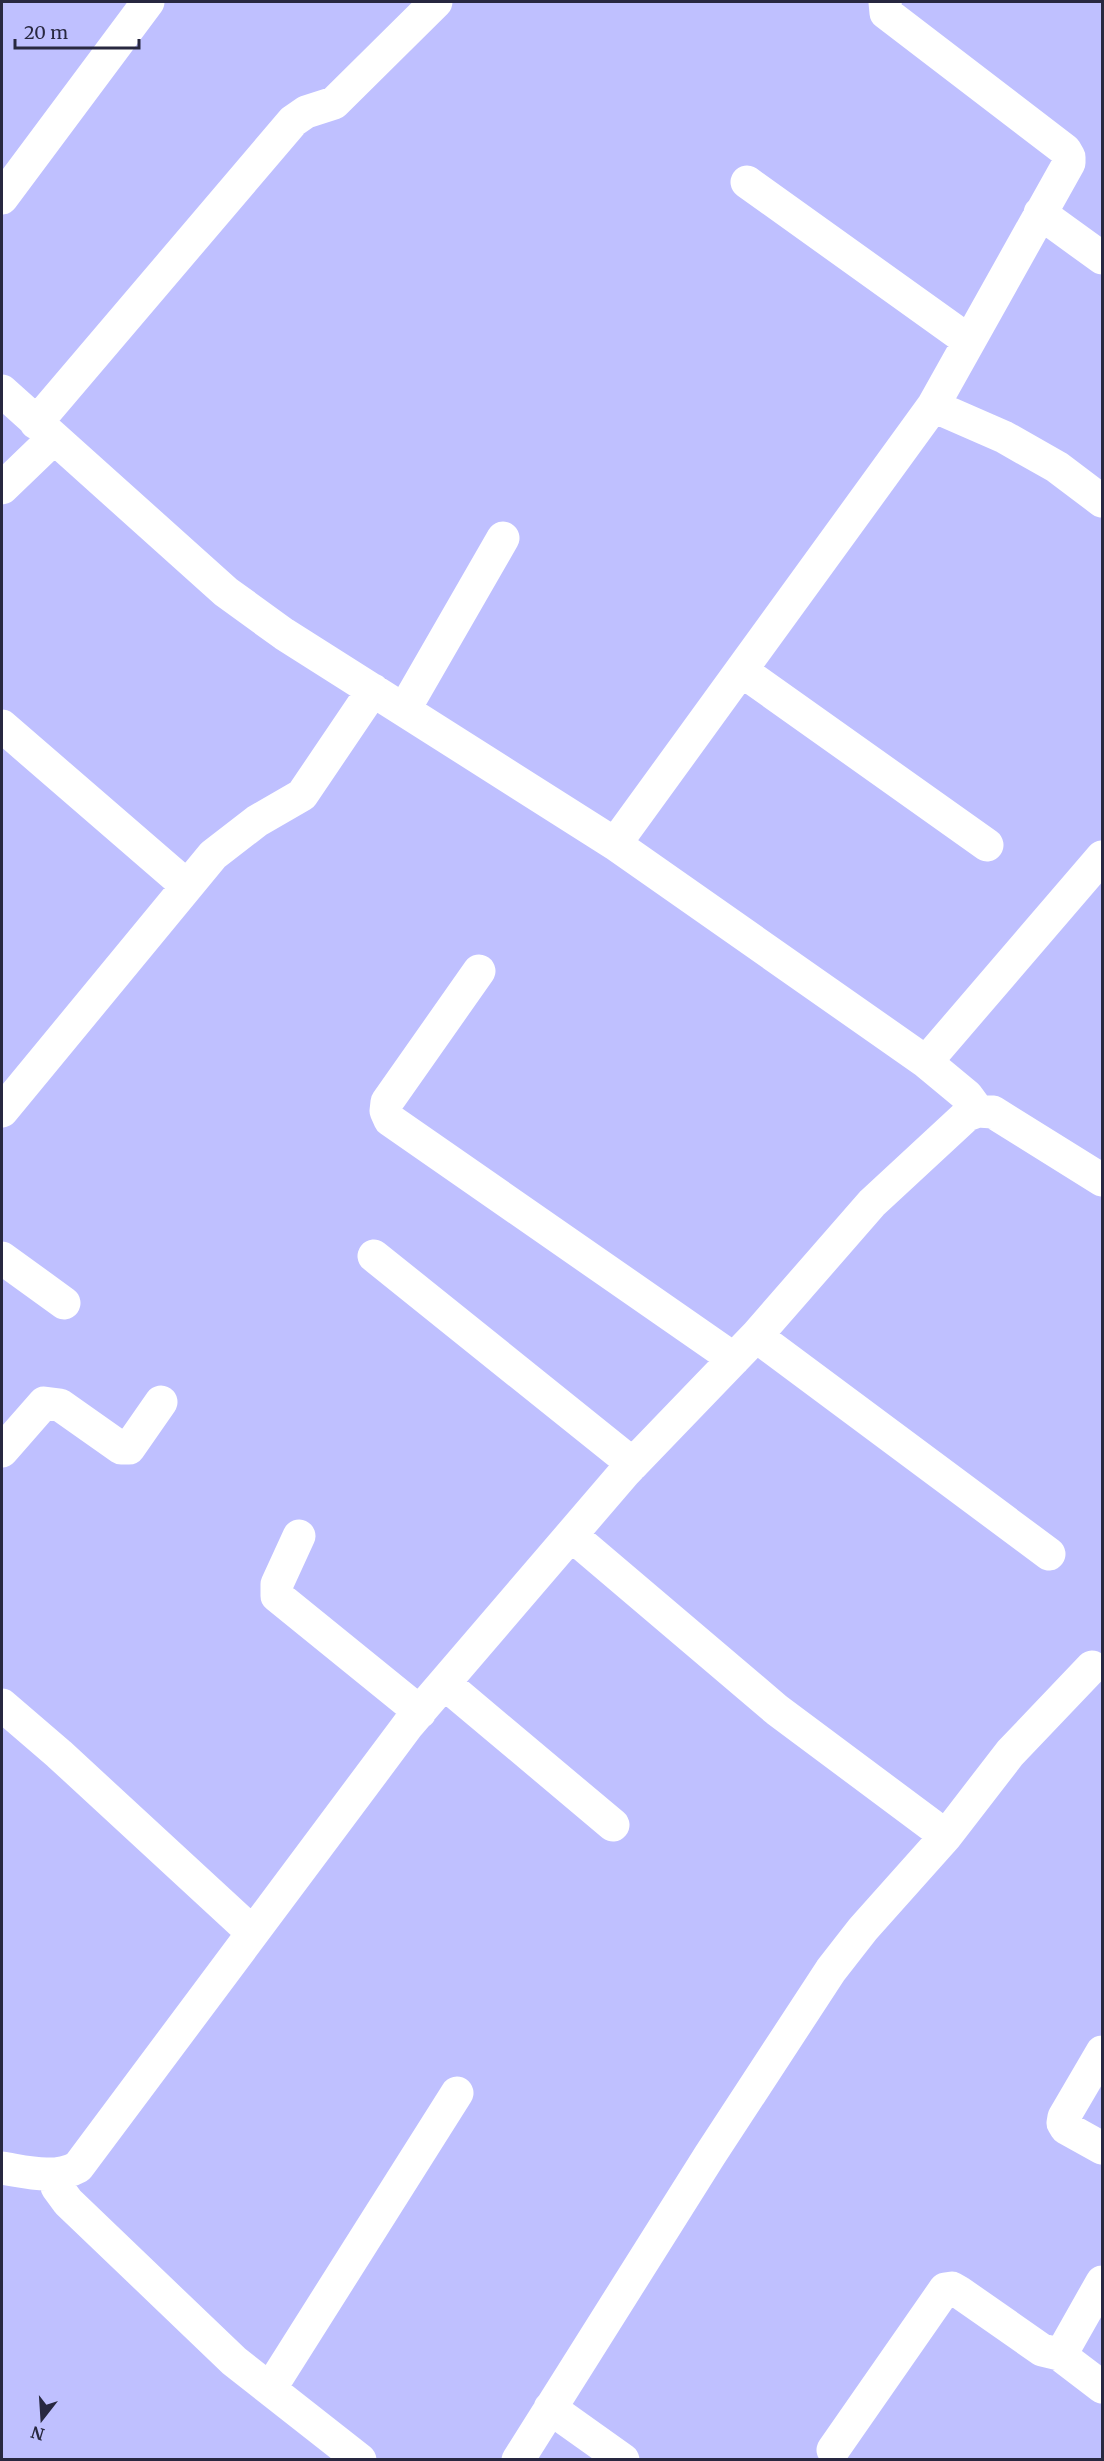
<svg xmlns="http://www.w3.org/2000/svg" width="1104" height="2461" viewBox="0 0 1104 2461" font-family="Merriweather,serif">
	<rect width="100%" height="100%" fill="#bfc0ff"/>
	<g fill="none" stroke-linecap="round" stroke-linejoin="round">
		<path stroke="#fff" stroke-width="33" d="M 747,182 L 969,341
			M 2,198 L 148,2
			M 1040,213 L 1102,258
			M 2,391 L 226,592 L 284,634 L 615,844 L 926,1062 L 967,1096 L 978,1111
			M 933,406 L 1004,437 L 1057,467 L 1102,501
			M 36,423 L 293,121 L 306,112 L 334,103 L 436,2
			M 2,488 L 54,438
			M 742,671 L 987,845
			M 404,710 L 503,538
			M 2,726 L 187,886
			M 615,844 L 933,406 L 1069,163 L 1069,157 L 1065,150 L 886,13 L 885,2
			M 479,971 L 387,1102 L 386,1111 L 390,1120 L 734,1359
			M 926,1062 L 1102,857
			M 2,1111 L 213,855 L 257,821 L 302,795 L 373,690
			M 374,1256 L 633,1464
			M 2,1258 L 64,1303
			M 756,1336 L 1049,1554
			M 2,1451 L 44,1403 L 60,1405 L 121,1448 L 129,1448 L 161,1402
			M 571,1535 L 777,1710 L 946,1836
			M 299,1536 L 277,1584 L 277,1596 L 420,1712
			M 444,1683 L 613,1825
			M 2,1705 L 59,1754 L 252,1932
			M 1102,2052 L 1064,2117 L 1063,2123 L 1066,2128 L 1102,2148
			M 2,2168 C 27,2172 55,2180 78,2167 L 408,1725 L 625,1472 L 756,1336 L 872,1203 L 967,1115 L 978,1111 L 993,1112 L 1102,1180
			M 55,2175 L 57,2187 L 68,2202 L 234,2361 L 360,2460
			M 1102,2282 L 1063,2351 L 1064,2358 L 1102,2387
			M 270,2389 L 457,2093
			M 550,2408 L 623,2460
			M 833,2450 L 945,2289 L 952,2288 L 959,2292 L 1042,2350 L 1063,2355
			M 518,2460 L 710,2155 L 831,1970 L 863,1929 L 946,1836 L 1010,1753 L 1092,1667"/>
	</g>
	<rect width="1104" height="2461" fill="none" stroke="#282840" stroke-width="6"/>
	<g transform="translate(42 2419) rotate(197)" stroke="#bfc0ff" stroke-width="4.5" paint-order="stroke">
	<path d="M0-4.5L10 22L0 15L-10 22Z" fill="#282840"/>
	<text y="-9" font-size="16" font-weight="bold" text-anchor="middle" fill="#282840">N</text>
	</g>
	<path d="M15 39v9h124v-9" fill="none" stroke="#282840" stroke-width="3"/>
	<text x="24" y="39" font-size="18" fill="#282840" stroke="#bfc0ff" stroke-width="4.5" paint-order="stroke">20 m</text>
</svg>
